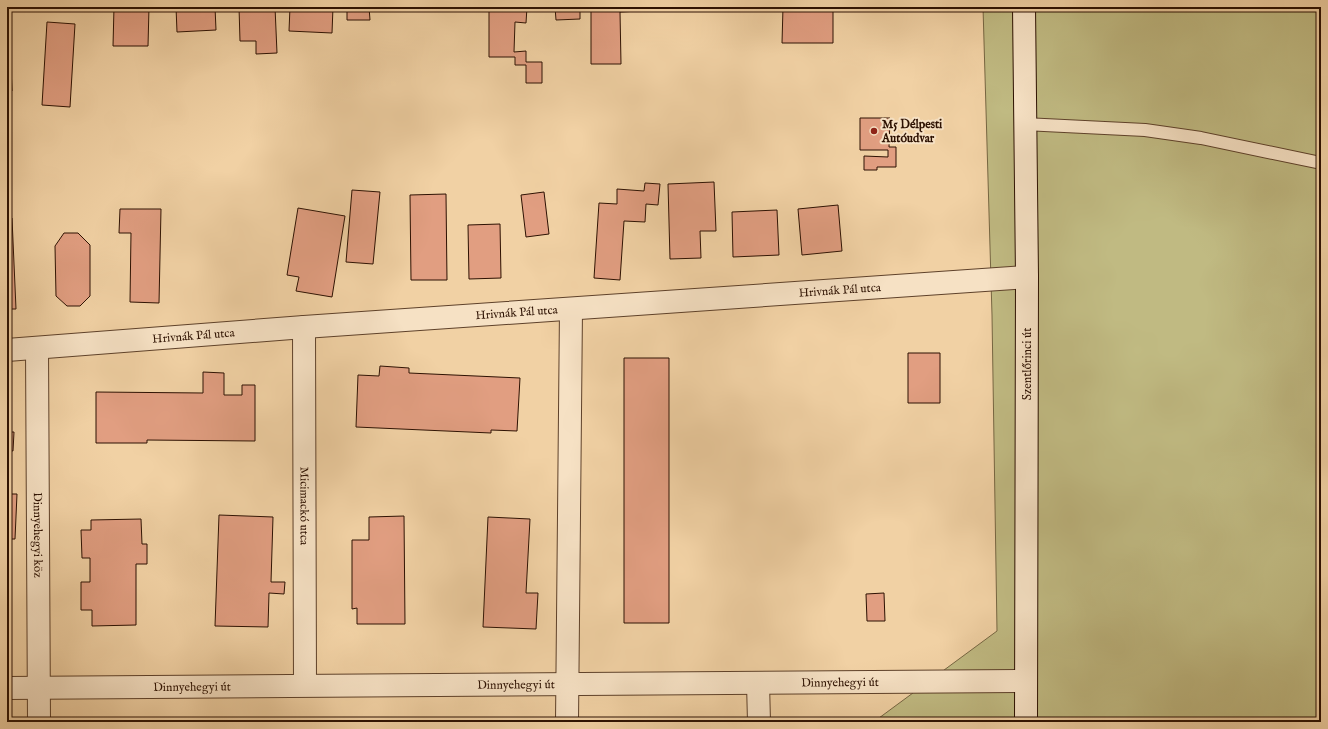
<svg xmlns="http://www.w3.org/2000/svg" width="1328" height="729" viewBox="0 0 1328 729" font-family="'IM FELL English',serif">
	<rect width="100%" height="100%" fill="#f1d1a4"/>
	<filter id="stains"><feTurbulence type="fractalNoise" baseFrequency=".005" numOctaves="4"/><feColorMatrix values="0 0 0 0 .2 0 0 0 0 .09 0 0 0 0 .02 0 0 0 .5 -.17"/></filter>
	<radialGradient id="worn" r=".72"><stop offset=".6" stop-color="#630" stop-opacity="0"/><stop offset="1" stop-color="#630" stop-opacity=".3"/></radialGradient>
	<path fill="#c0ba82" stroke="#766642" d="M 983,7 L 1321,7 L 1321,722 L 880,722 L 879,718 L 997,631 L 992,315 Z"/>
	<path fill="#e19e81" stroke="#2d1102" d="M 114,7 L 149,7 L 148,46 L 113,46 Z
		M 176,7 L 215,7 L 216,30 L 177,32 Z
		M 239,7 L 275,7 L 277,53 L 256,54 L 256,41 L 240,41 Z
		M 290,7 L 333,7 L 332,33 L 289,31 Z
		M 347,7 L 369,7 L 370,20 L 347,20 Z
		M 489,7 L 527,7 L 526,23 L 515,22 L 514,52 L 526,51 L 526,62 L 542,62 L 542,83 L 526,83 L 526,65 L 515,65 L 515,57 L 489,57 Z
		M 555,7 L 580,7 L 580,19 L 556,20 Z
		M 591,7 L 640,7 L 640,11 L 620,12 L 621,64 L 591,64 Z
		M 783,7 L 833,7 L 833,43 L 782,43 Z
		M 47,22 L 75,24 L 70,107 L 42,105 Z
		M 7,41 L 10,41 L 12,91 L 7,91 Z
		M 860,118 L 890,118 L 889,147 L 896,147 L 896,167 L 877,167 L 877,170 L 864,170 L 864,156 L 888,157 L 888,150 L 860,150 Z
		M 714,182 L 716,231 L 700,231 L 701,258 L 670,259 L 668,184 Z
		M 645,183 L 660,184 L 658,205 L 646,204 L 645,222 L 624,221 L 620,280 L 594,278 L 599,203 L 617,204 L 617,189 L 644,191 Z
		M 352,190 L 380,192 L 373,264 L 346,262 Z
		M 544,192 L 549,234 L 526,237 L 521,195 Z
		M 446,194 L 447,280 L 411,280 L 410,195 Z
		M 838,205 L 842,251 L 802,255 L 798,209 Z
		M 298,208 L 345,216 L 332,297 L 296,291 L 299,277 L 287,275 Z
		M 120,209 L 161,209 L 159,303 L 130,302 L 131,233 L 119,233 Z
		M 777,210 L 779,255 L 733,257 L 732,212 Z
		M 7,218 L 12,218 L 16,309 L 7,309 Z
		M 500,224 L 501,278 L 469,279 L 468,225 Z
		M 64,233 L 78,233 L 90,245 L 90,296 L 80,306 L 67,306 L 56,296 L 55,246 Z
		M 908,353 L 940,353 L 940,403 L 908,403 Z
		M 624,358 L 669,358 L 669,623 L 624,623 Z
		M 380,366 L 409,368 L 409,373 L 520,378 L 517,431 L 491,430 L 491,433 L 356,427 L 358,375 L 379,376 Z
		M 203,372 L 224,373 L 224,395 L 242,395 L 242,385 L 255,385 L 255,441 L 147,440 L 147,443 L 96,443 L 96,392 L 203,393 Z
		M 7,432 L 14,432 L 13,451 L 7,450 Z
		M 7,494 L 17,494 L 15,539 L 7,539 Z
		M 219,515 L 273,517 L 271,582 L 285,582 L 284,594 L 269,593 L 268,627 L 215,626 Z
		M 404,516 L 405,624 L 357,624 L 357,608 L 352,609 L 352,540 L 369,540 L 369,517 Z
		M 488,517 L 530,519 L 526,593 L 538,593 L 536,629 L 483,627 Z
		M 141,519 L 142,544 L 147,544 L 147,564 L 136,564 L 136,625 L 92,626 L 92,610 L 81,610 L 81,582 L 90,582 L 90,558 L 82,558 L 81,530 L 91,530 L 91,520 Z
		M 884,593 L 885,621 L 867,621 L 866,594 Z
		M 89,718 L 220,718 L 220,722 L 89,722 Z"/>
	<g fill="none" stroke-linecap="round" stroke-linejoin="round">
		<g stroke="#5e412a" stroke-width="14">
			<path id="service" d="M 1024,124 L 1145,130 L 1201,138 L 1321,163"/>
		</g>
		<g stroke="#5e412a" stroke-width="24">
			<g id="minor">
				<path id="s1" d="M 304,327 L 305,685"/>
				<path id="s2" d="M 37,348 L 39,722"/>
				<path id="s3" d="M 7,350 L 304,327 L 1027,277"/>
				<path d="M 758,683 L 759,722"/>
				<path id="s4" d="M 7,688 L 1026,681"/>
				<path d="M 567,722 L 571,309"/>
			</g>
		</g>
		<g stroke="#2d1102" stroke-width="24">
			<path id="secondary" d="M 1024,7 L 1027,277 L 1026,722"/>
		</g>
		<use href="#service" stroke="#f6e1c4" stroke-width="12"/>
		<use href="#minor" stroke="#f6e1c4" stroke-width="22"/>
		<use href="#secondary" stroke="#f6e1c4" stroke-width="22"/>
	</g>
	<circle fill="#8f2418" stroke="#f6e1c4" stroke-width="1.5" cx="874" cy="131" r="4"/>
	<g text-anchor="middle" stroke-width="4" stroke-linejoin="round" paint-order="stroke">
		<g font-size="12" font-weight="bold" fill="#2d1102" stroke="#f6e1c4" text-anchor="start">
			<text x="882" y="128">M5 Délpesti<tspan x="882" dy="14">Autóudvar</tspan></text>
		</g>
		<g font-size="12" fill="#2d1102" stroke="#f6e1c4">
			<text dy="4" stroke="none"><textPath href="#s3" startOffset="835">Hrivnák Pál utca</textPath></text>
			<text dy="4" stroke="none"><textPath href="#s3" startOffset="511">Hrivnák Pál utca</textPath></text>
			<text dy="4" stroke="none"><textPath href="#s3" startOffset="187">Hrivnák Pál utca</textPath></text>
			<text transform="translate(1027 364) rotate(-90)" y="4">Szentlőrinci út</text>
			<text dy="4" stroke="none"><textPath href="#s1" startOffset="179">Micimackó utca</textPath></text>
			<text dy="4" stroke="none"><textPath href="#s2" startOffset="187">Dinnyehegyi köz</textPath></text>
			<text dy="4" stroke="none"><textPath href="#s4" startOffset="833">Dinnyehegyi út</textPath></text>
			<text dy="4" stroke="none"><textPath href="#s4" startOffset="509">Dinnyehegyi út</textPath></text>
			<text dy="4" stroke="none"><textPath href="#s4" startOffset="185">Dinnyehegyi út</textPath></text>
		</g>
	</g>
	<rect width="1328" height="729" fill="none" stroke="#f1d1a4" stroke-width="24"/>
	<rect x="8" y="8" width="1312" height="713" fill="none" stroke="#2d1102" stroke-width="2"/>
	<rect x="12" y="12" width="1304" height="705" fill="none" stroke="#2d1102"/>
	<rect width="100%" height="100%" filter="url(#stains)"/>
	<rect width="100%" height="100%" fill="url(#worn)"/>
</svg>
